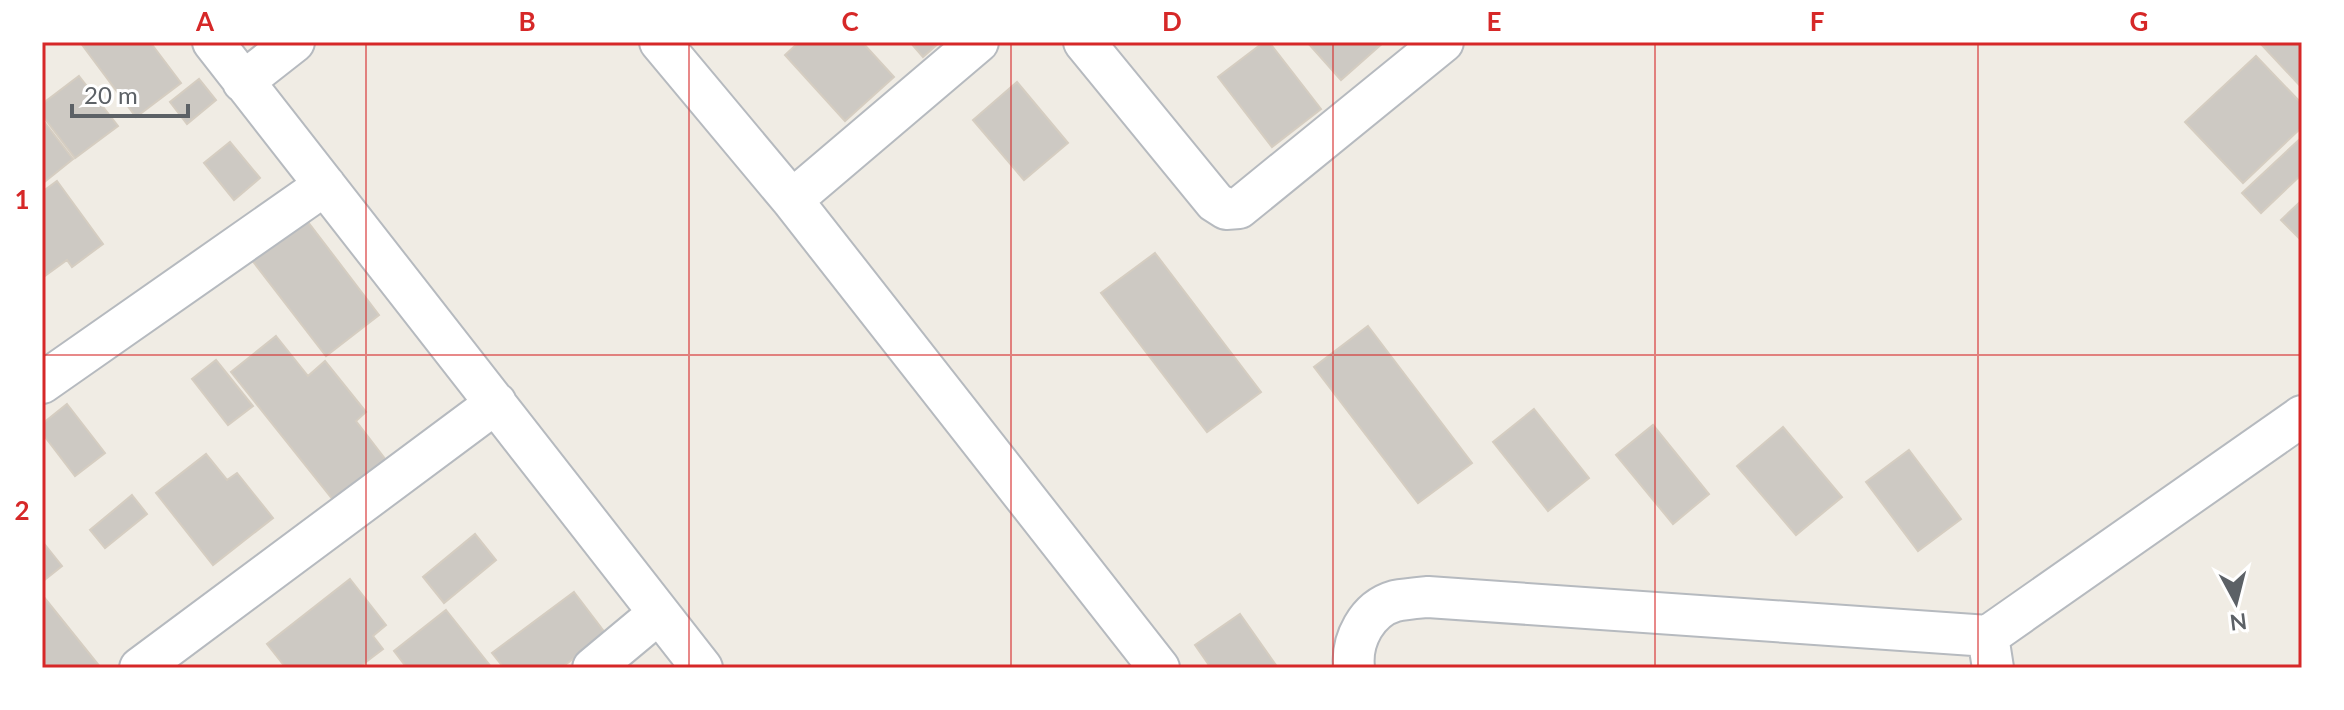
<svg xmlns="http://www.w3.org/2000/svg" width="2344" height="710" viewBox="0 0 2344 710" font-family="Lato,sans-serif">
	<rect width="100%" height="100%" fill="#f0ece4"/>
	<path fill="#cdc9c3" stroke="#d5cdc1" stroke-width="2" d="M 80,42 L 150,42 L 181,83 L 136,117 Z
		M 799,42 L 862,42 L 894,77 L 845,121 L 785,55 Z
		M 910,42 L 940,42 L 923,57 Z
		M 1264,42 L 1269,42 L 1321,109 L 1272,147 L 1218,77 Z
		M 1307,42 L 1384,42 L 1341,80 Z
		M 2259,42 L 2302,42 L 2302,88 Z
		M 2256,56 L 2302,104 L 2302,127 L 2243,183 L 2185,122 Z
		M 79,76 L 118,126 L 75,158 L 42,115 L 42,104 Z
		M 199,79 L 216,100 L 187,124 L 170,102 Z
		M 1017,82 L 1068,143 L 1024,180 L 973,120 Z
		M 42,119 L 73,159 L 42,184 Z
		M 2302,137 L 2302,174 L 2261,213 L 2242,193 Z
		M 230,142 L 260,178 L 234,200 L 204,163 Z
		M 57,181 L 103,244 L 72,267 L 67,260 L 42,278 L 42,192 Z
		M 2302,200 L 2302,241 L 2281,220 Z
		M 305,218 L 379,315 L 326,356 L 251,259 Z
		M 1155,253 L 1261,392 L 1207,432 L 1101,293 Z
		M 1368,326 L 1472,463 L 1418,503 L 1314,367 Z
		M 276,336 L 308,376 L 325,361 L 366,412 L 356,421 L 386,460 L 334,501 L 231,372 Z
		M 216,360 L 253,406 L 228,425 L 192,379 Z
		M 67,404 L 105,453 L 75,476 L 42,433 L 42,424 Z
		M 1534,409 L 1589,478 L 1548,511 L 1493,442 Z
		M 1653,425 L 1709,494 L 1673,524 L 1616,455 Z
		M 1783,427 L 1842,497 L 1796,535 L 1737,466 Z
		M 1909,450 L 1961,519 L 1918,551 L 1866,482 Z
		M 206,454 L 227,480 L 237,473 L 273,518 L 213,565 L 156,493 Z
		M 132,495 L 147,514 L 105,548 L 90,530 Z
		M 475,534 L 496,560 L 444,603 L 423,577 Z
		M 42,541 L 62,566 L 42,582 Z
		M 350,579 L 386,625 L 373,636 L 383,649 L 358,668 L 286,668 L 267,644 Z
		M 574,592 L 606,634 L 561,668 L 504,668 L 492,653 Z
		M 43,596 L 101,668 L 45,668 L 42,665 Z
		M 446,610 L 492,668 L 407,668 L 394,651 Z
		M 1240,614 L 1278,668 L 1211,668 L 1195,645 Z"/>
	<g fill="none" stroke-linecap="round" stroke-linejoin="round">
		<g stroke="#b6babf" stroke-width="44">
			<path id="street" d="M 213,42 L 702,668
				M 660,42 L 792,200 L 1159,668
				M 1084,42 L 1215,202 L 1226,209 L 1239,208 L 1443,42
				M 243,82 L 294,42
				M 792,200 L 978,42
				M 42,383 L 325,185
				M 1988,636 L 1993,668
				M 140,668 L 496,403
				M 593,668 L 659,613
				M 1354,668 C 1351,640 1367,609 1395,601 C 1406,599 1418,598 1428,597 L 1988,636 L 2302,416"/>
		</g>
		<use href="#street" stroke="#fff" stroke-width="40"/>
	</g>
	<path fill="none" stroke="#d62828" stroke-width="2" stroke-opacity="0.55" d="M 366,42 L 366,668M 689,42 L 689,668M 1011,42 L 1011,668M 1333,42 L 1333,668M 1655,42 L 1655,668M 1978,42 L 1978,668M 42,355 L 2302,355"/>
	<rect width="2344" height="710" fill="none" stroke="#ffffff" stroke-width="88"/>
	<g transform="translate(2236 602) rotate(173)" stroke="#ffffff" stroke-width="6" paint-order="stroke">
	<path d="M0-6L14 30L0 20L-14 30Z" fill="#5c6166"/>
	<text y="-12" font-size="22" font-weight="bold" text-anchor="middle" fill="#5c6166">N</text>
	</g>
	<path d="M72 104v12h116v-12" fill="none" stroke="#5c6166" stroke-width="4"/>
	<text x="84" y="104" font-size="24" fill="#5c6166" stroke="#ffffff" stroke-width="6" paint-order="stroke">20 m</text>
	<rect x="44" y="44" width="2256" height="622" fill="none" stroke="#d62828" stroke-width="3"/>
	<g font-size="26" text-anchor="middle" font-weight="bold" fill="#d62828">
		<text x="205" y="31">A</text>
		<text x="527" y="31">B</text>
		<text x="850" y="31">C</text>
		<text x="1172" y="31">D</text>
		<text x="1494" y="31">E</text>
		<text x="1817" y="31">F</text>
		<text x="2139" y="31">G</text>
		<text x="22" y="209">1</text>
		<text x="22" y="520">2</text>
	</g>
</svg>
